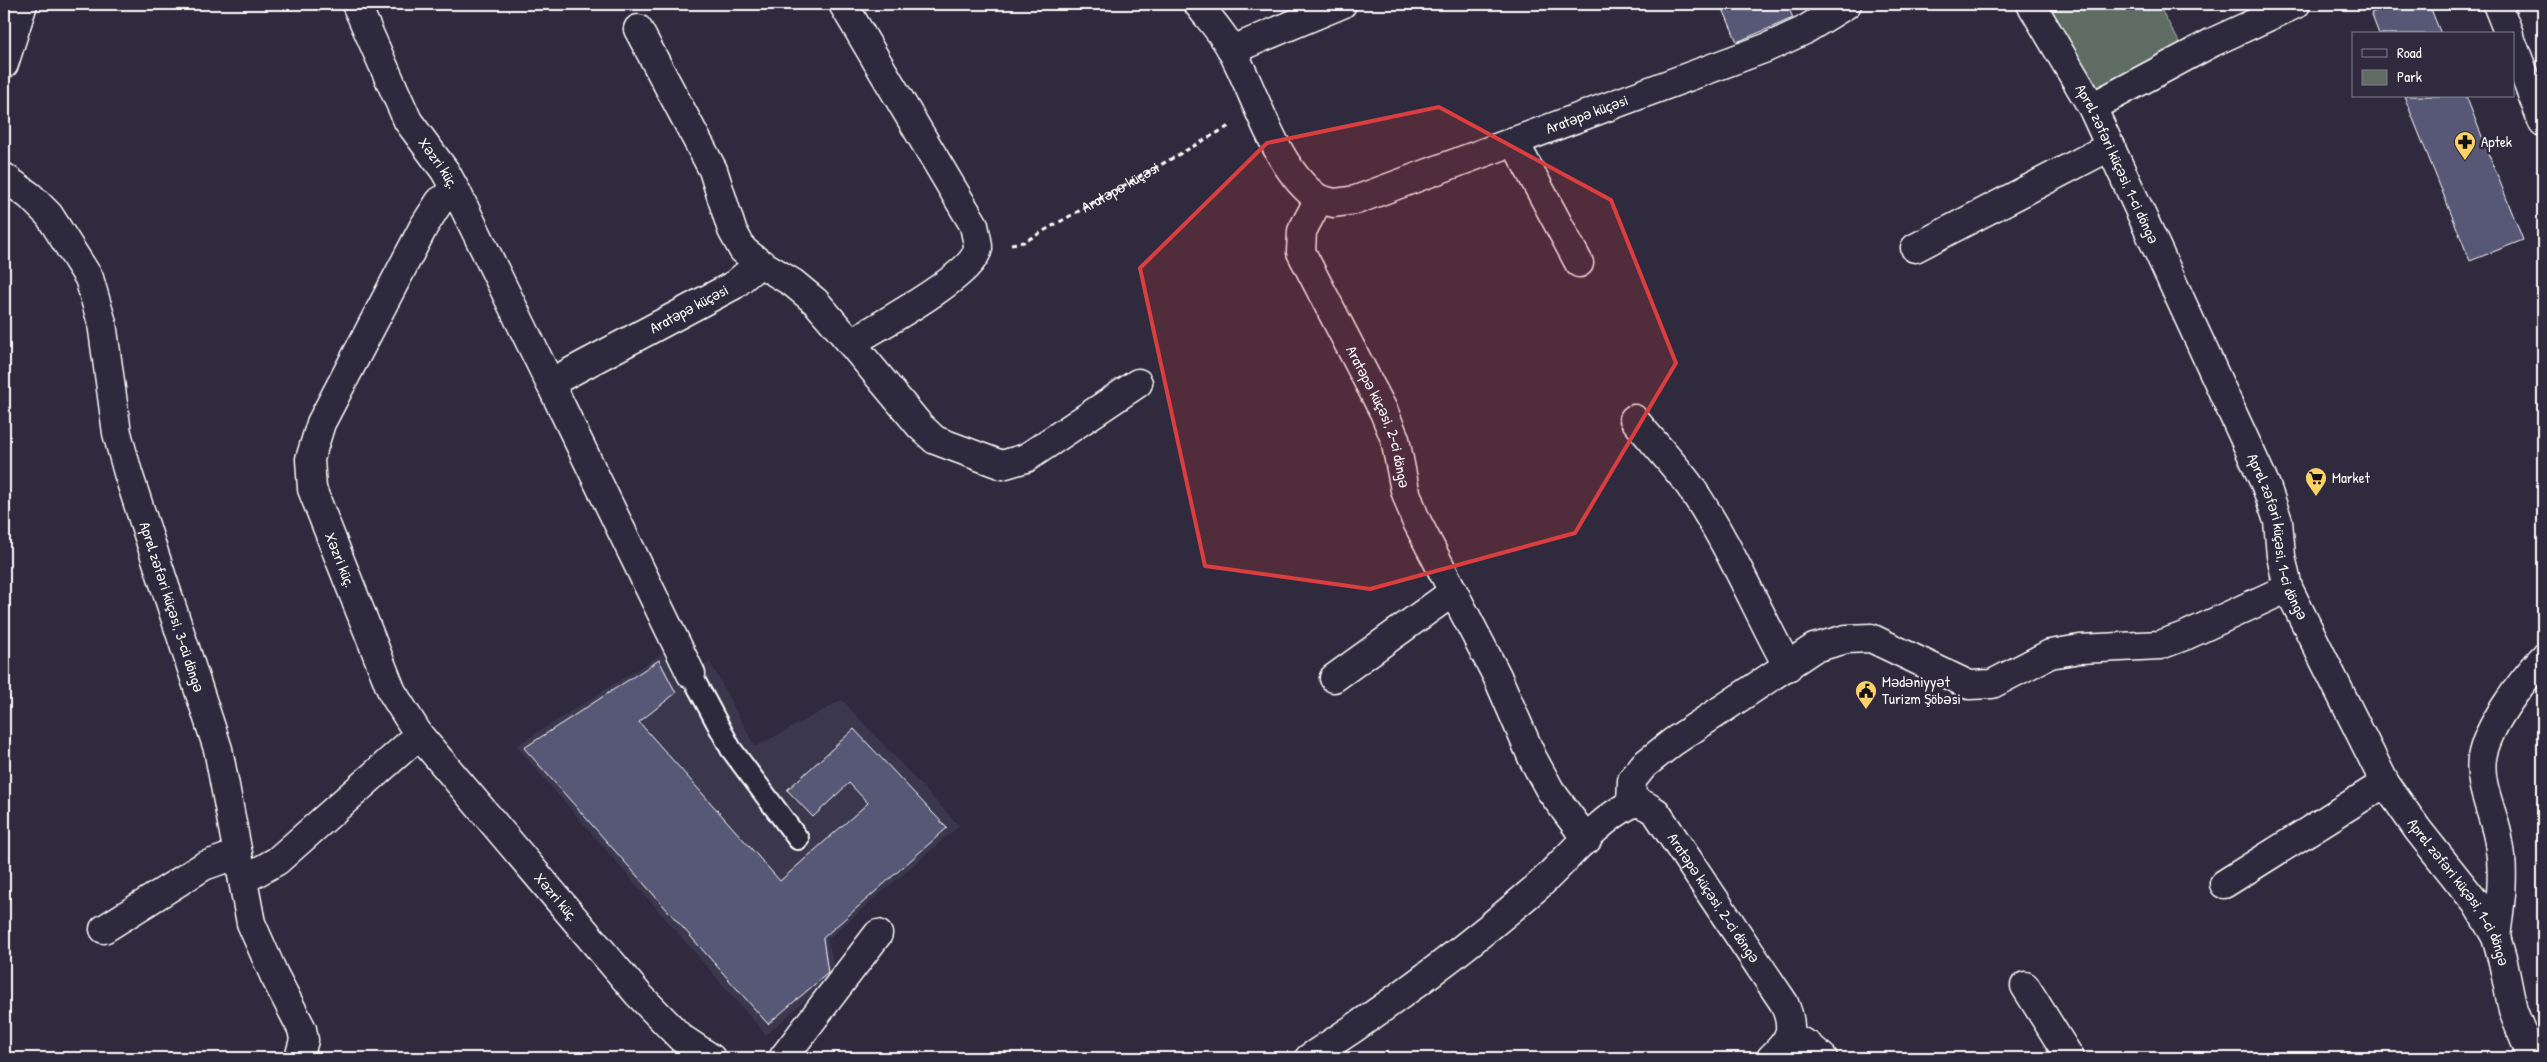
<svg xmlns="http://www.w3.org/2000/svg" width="2547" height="1062" viewBox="0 0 2547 1062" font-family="'Patrick Hand',sans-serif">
	<rect width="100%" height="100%" fill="#2f2a3d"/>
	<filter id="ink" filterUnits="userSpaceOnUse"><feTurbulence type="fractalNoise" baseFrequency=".02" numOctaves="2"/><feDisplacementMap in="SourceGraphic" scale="10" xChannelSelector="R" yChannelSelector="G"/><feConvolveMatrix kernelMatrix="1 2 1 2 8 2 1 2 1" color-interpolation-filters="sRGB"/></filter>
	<g filter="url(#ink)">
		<path fill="#3b384e" d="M 663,653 L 677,683 L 710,662 L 755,747 L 842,700 L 959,826 L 828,939 L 835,974 L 766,1035 L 516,746 Z"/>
		<path fill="#5e6c63" stroke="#aeb6b1" d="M 2057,4 L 2158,4 L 2182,47 L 2099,90 L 2049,8 Z"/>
		<path fill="#565976" stroke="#fff" d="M 1721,4 L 1787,4 L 1793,18 L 1737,42 Z
			M 2394,4 L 2429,4 L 2441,34 L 2379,34 L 2371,13 Z
			M 2404,96 L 2466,96 L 2523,240 L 2470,261 Z
			M 659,660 L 676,693 L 639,722 L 780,881 L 868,803 L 849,783 L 813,817 L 787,790 L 854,729 L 947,828 L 823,938 L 828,973 L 768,1024 L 524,748 Z"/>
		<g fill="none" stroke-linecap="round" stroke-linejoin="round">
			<g stroke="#fff" stroke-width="24">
				<path id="service" d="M 691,674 L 731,749 L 798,839"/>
			</g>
			<g stroke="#fff" stroke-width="31">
				<g id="minor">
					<path id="s2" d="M 356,4 L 408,121 L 445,171 L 457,193 L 440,201 L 424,226 L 321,423 L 310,459 L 312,489 L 392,692 L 419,735 L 638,994 L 681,1038 L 711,1058"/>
					<path id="s3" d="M 1198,4 C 1209,19 1224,34 1232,51 C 1257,96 1275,169 1319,199 L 1302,231 L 1301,252 L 1384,412 L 1395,439 L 1405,490 L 1415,518 L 1497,676 L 1532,757 L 1550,790 L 1587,840"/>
					<path id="s4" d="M 2031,4 L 2092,107 L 2266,486 L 2278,521 L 2281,556 L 2288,588 L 2385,783 L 2418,830 L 2476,903 L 2496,937 L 2503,962 L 2513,1011 L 2532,1058"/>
					<path d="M 638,29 L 713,170 L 732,230 L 743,250 L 760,263"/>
					<path d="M 1232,50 L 1342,4"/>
					<path d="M 2092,107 L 2213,42 L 2296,4"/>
					<path d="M 1514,141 L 1579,263"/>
					<path id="s5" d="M 4,177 L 30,196 L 49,215 L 89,278 L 102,323 L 117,433 L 128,473 L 218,749 L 251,923 L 274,975 L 302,1029 L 304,1040 L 299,1058"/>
					<path id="s6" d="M 457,193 L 550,383 L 734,285 L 760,263 L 793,283 L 816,302 L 851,343 C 877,327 974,275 978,248 C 978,241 975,232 974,225 L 843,4"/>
					<path id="s7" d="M 1319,199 L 1334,203 L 1356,200 L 1766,48 L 1803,31 L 1847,4"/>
					<path d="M 1915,248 L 2111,146"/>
					<path d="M 851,343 L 920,426 L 935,440 L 1002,465 L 1026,458 L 1138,383"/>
					<path d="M 550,383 L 691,674"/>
					<path d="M 1634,419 C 1652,441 1673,463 1690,486 C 1729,543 1755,607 1788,667"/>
					<path d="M 1334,678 L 1453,592"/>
					<path d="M 1631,804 L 1632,780 L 1644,765 L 1673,742 L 1814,648 L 1846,639 L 1871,638 L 1969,685 L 1992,684 L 2050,654 L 2080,649 L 2160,645 L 2187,635 L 2288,588"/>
					<path d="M 243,880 L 277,861 L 419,735"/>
					<path d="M 2224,884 L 2385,783"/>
					<path d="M 104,929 L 204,866 L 238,854"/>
					<path d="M 2496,937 C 2500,906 2505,875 2499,843 C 2495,815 2478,786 2482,758 C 2487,726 2522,681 2543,658"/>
					<path d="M 2025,986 L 2070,1058"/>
					<path d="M 1790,1036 L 1809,1046 L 1823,1058"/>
					<path d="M 783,1058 L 878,934"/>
					<path id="s8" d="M 1309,1058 C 1388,1007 1465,949 1536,888 C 1565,862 1595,823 1629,805 C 1639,799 1648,807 1656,812 L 1784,1003 C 1795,1029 1792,1038 1771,1058"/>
				</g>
			</g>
			<g stroke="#fff" stroke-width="31">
				<path id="tertiary" d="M 4,64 L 23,4"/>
			</g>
			<g stroke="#fff" stroke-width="31">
				<path id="primary" d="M 2497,4 L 2509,34
					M 2513,45 L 2543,123"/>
			</g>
			<path stroke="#fff" stroke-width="3" stroke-dasharray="5 4" stroke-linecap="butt" id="s1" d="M 1011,244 L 1024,242 L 1231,125"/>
			<use href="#service" stroke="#2f2a3d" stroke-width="20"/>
			<use href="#minor" stroke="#2f2a3d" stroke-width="28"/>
			<use href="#tertiary" stroke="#2f2a3d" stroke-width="28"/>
			<use href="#primary" stroke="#2f2a3d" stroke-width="28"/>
		</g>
	</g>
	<path fill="#da3e3e" fill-opacity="0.2" stroke="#da3e3e" stroke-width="4" stroke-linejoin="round" d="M 1439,107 L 1611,200 L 1676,363 L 1575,533 L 1370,589 L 1205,566 L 1140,268 L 1267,143 Z"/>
	<defs>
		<g id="pharmacy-pin" transform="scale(1.125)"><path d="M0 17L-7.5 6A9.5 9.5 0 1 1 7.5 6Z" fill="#ffd166" stroke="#2f2a3d"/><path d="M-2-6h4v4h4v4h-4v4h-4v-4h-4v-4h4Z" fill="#111"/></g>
		<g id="supermarket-pin" transform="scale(1.125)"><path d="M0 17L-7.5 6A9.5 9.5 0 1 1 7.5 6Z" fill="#ffd166" stroke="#2f2a3d"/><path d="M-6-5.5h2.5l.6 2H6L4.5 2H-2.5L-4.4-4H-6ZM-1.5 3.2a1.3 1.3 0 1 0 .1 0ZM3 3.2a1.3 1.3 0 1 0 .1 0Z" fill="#111"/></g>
		<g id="civic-pin" transform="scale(1.125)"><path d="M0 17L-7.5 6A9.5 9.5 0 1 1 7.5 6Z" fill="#ffd166" stroke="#2f2a3d"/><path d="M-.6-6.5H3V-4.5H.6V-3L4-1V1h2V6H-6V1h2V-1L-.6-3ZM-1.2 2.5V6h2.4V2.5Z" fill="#111"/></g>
	</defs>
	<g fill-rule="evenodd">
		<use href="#pharmacy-pin" x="2465" y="142"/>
		<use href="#supermarket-pin" x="2316" y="478"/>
		<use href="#civic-pin" x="1866" y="691"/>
	</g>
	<g text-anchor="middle" stroke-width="5" stroke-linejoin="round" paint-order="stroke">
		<g font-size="15" fill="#fff" stroke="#2f2a3d">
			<text dy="5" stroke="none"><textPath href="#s7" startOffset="284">Aratəpə küçəsi</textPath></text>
			<text dy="5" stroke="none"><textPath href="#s2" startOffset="180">Xəzri küç.</textPath></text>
			<text dy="5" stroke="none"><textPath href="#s4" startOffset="182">Aprel zəfəri küçəsi, 1-ci döngə</textPath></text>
			<text dy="5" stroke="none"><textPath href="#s1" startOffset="124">Aratəpə küçəsi</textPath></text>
			<text dy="5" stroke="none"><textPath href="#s6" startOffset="369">Aratəpə küçəsi</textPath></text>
			<text dy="5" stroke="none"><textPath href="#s3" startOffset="472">Aratəpə küçəsi, 2-ci döngə</textPath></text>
			<text dy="5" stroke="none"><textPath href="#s4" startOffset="589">Aprel zəfəri küçəsi, 1-ci döngə</textPath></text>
			<text dy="5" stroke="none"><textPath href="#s2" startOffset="630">Xəzri küç.</textPath></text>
			<text dy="5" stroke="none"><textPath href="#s5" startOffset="474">Aprel zəfəri küçəsi, 3-cü döngə</textPath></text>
			<text dy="5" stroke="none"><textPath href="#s4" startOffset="992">Aprel zəfəri küçəsi, 1-ci döngə</textPath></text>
			<text dy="5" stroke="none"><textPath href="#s2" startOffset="1035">Xəzri küç.</textPath></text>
			<text dy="5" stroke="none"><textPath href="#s8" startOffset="542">Aratəpə küçəsi, 2-ci döngə</textPath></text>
		</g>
		<g font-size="15" fill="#fff" stroke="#2f2a3d" text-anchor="start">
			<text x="2481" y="147">Aptek</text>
			<text x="2332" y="483">Market</text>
			<text x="1882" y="687">Mədəniyyət<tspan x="1882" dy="17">Turizm Şöbəsi</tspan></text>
		</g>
	</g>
	<rect width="2547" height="1062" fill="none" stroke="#2f2a3d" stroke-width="20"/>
	<rect x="10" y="10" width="2527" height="1042" fill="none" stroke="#fff" stroke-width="2" filter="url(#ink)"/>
	<rect x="2352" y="32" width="162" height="65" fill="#2f2a3d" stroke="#827f8b"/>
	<rect x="2362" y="49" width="25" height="8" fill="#2f2a3d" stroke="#827f8b"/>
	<text x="2397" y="58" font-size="15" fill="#ffffff">Road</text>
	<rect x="2362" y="70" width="25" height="15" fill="#5e6c63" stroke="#827f8b"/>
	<text x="2397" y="82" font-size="15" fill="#ffffff">Park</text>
</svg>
